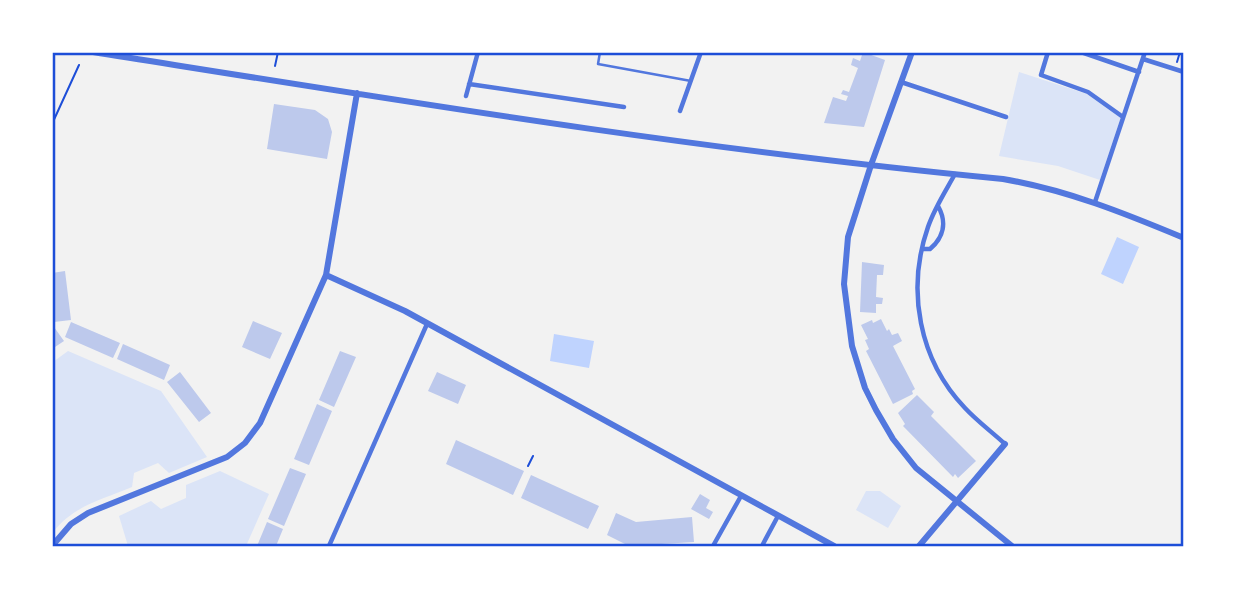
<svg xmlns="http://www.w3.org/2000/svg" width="1236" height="599" viewBox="0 0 1236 599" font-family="Quicksand,sans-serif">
	<rect width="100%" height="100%" fill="#f2f2f2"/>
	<path fill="#dbe4f7" d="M 1019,72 L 1087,94 L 1121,117 L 1100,180 L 1058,166 L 999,156 Z
		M 68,351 L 161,391 L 207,457 L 169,473 L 158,463 L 134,473 L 132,487 C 101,500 75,505 53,532 L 53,362 Z
		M 220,471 L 269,494 L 246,546 L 128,546 L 119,516 L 151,501 L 161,509 L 186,498 L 186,485 Z
		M 866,491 L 880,491 L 901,506 L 888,528 L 856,510 Z"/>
	<path fill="#bfd3fe" d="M 1117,237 L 1139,247 L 1123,284 L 1101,274 Z
		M 554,334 L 594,341 L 589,368 L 550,361 Z"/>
	<path fill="#bdc9ec" d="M 863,52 L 885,60 L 864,127 L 824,123 L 833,97 L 846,101 L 848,96 L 841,94 L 843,90 L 849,92 L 858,68 L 851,65 L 853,58 L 860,61 Z
		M 274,104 L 315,110 L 328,119 L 332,132 L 327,159 L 267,149 Z
		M 862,262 L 884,265 L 883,275 L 877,275 L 876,297 L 883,298 L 882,304 L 876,304 L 876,313 L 860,312 Z
		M 65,271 L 71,320 L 54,322 L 52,273 Z
		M 881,319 L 887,331 L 889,329 L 892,335 L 898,333 L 902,341 L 893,346 L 915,389 L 912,391 L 913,394 L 893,404 L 866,351 L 869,349 L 865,340 L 868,339 L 861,325 L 872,320 L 873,323 Z
		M 253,321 L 282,333 L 270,359 L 242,347 Z
		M 71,322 L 120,343 L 113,358 L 65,337 Z
		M 54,327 L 64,341 L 52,349 L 52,329 Z
		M 123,344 L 170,365 L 164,380 L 117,359 Z
		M 340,351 L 356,357 L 334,407 L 319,400 Z
		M 180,372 L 211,413 L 199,422 L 167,382 Z
		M 437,372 L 466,385 L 458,404 L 428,391 Z
		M 917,395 L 934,412 L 931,416 L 976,461 L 958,478 L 955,474 L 953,477 L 903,426 L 905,424 L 898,413 Z
		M 317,404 L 332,411 L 309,465 L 294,459 Z
		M 456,440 L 524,471 L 513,495 L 446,464 Z
		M 290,468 L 306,474 L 284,526 L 268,519 Z
		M 531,475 L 599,506 L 588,529 L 521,498 Z
		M 700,494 L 710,500 L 706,508 L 713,512 L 709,519 L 691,509 Z
		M 616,513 L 636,522 L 692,517 L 694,542 L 629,546 L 607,535 Z
		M 267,522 L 283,529 L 276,546 L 257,546 Z"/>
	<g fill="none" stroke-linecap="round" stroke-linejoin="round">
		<path stroke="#1d4ed8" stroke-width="2" d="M 1177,62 L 1180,52
			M 275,66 L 278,52
			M 52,124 L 79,65
			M 528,466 L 533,456"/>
		<path stroke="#5277de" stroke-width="2.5" d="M 600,52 L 598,64 L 691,81"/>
		<path stroke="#5277de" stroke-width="4.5" d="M 1048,52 L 1041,75 L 1088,92 L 1123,117
			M 1081,52 L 1139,72
			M 1143,59 L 1184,72
			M 901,82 L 1006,117
			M 469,84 L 624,107
			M 466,96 L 478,52
			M 680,111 L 701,52
			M 955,174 C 945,192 934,209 928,227 C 906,290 919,360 965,408 C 977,421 992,432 1005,444
			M 1095,202 L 1145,52
			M 922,249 L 930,249 C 944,237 947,222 938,206
			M 329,546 L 427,324
			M 713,546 L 741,496
			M 765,546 L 763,544 L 778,516"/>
		<path stroke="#5277de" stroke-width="6" d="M 93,52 C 396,100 698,150 1003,179 C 1067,190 1124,213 1184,238
			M 912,52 L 871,165 L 848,237 L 844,284 L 852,346 L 865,388 L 876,410 L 893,439 L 916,468 L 1012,546
			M 326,275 L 405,311 L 834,546
			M 52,546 L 71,524 L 88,513 L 227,457 L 245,443 L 260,423 L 326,275 L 357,93
			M 919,546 L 1005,444"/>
	</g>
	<rect width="1236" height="599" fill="none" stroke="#ffffff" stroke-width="108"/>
	<rect x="54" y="54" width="1128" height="491" fill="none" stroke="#1d4ed8" stroke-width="2.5"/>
</svg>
